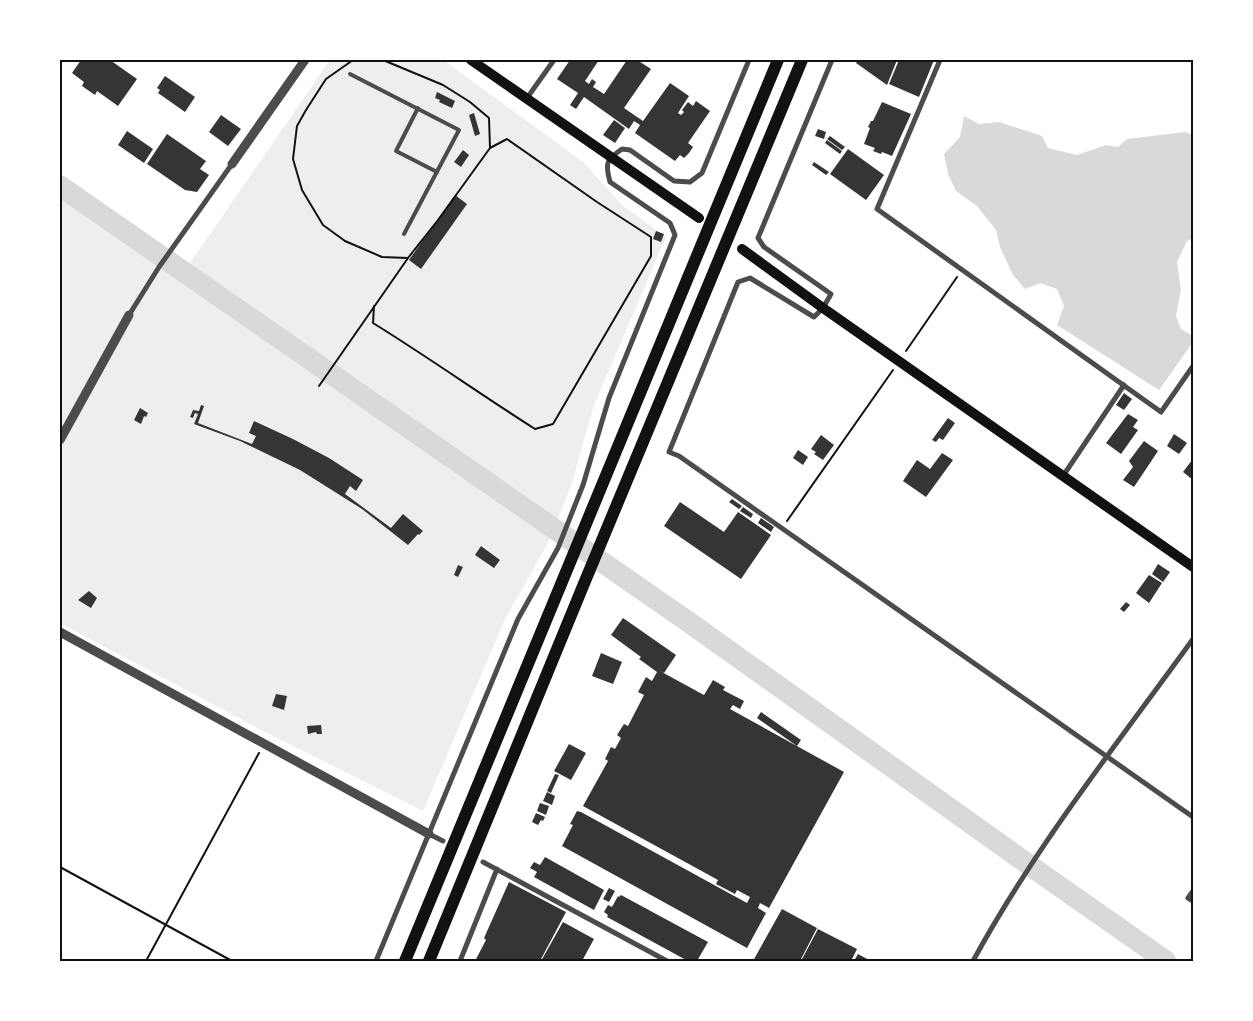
<svg xmlns="http://www.w3.org/2000/svg" width="1253" height="1021" viewBox="0 0 1253 1021" font-family="'IBM Plex Serif',serif">
	<rect width="100%" height="100%" fill="#fff"/>
	<path fill="#eee" d="M 330,60 L 443,60 L 583,162 L 623,206 L 666,237 L 594,405 L 571,486 L 547,545 L 505,619 L 423,811 L 271,735 L 60,623 L 60,186 L 184,272 Z"/>
	<path fill="#d9d9d9" d="M 964,116 L 979,124 L 999,122 L 1042,136 L 1048,148 L 1077,155 L 1106,145 L 1118,147 L 1127,139 L 1185,132 L 1193,135 L 1193,238 L 1187,241 L 1177,262 L 1181,290 L 1176,316 L 1181,329 L 1193,336 L 1193,342 L 1159,390 L 1057,325 L 1064,306 L 1057,289 L 1040,283 L 1025,289 L 1013,275 L 1000,247 L 996,230 L 977,206 L 956,191 L 948,174 L 944,154 L 960,137 Z"/>
	<g fill="none" stroke-linecap="round" stroke-linejoin="round">
		<path stroke="#d9d9d9" stroke-width="21" d="M 60,186 L 690,623 L 1039,872 L 1166,961"/>
	</g>
	<path fill="#353535" d="M 81,60 L 110,60 L 137,79 L 118,106 L 97,91 L 95,95 L 82,86 L 84,82 L 72,73 Z
		M 570,60 L 599,60 L 585,81 L 589,84 L 592,79 L 596,82 L 593,87 L 604,94 L 627,60 L 637,60 L 651,69 L 624,108 L 643,121 L 670,83 L 689,96 L 678,113 L 681,115 L 684,112 L 682,110 L 688,102 L 693,106 L 696,101 L 710,111 L 688,143 L 693,147 L 689,153 L 684,158 L 680,155 L 675,161 L 635,133 L 640,125 L 634,121 L 629,129 L 584,97 L 576,109 L 570,105 L 578,93 L 557,79 Z
		M 858,60 L 897,60 L 887,85 L 856,63 Z
		M 899,60 L 934,60 L 919,97 L 889,84 Z
		M 165,76 L 195,97 L 185,112 L 158,93 L 160,90 L 157,88 Z
		M 437,92 L 455,101 L 452,108 L 439,102 L 440,100 L 435,98 Z
		M 882,102 L 911,114 L 892,156 L 882,152 L 881,154 L 873,151 L 875,148 L 864,144 L 870,128 L 868,127 L 871,121 L 873,121 Z
		M 474,113 L 480,134 L 475,136 L 469,115 Z
		M 221,115 L 241,129 L 228,146 L 209,132 Z
		M 614,120 L 625,128 L 615,143 L 603,135 Z
		M 818,129 L 826,132 L 824,139 L 815,136 Z
		M 127,131 L 153,149 L 144,163 L 118,145 Z
		M 167,134 L 206,161 L 200,169 L 209,175 L 197,192 L 185,190 L 147,164 Z
		M 830,136 L 845,147 L 842,150 L 827,139 Z
		M 827,140 L 842,151 L 840,154 L 825,143 Z
		M 848,149 L 884,175 L 866,200 L 830,174 Z
		M 463,150 L 469,155 L 461,167 L 454,162 Z
		M 814,162 L 829,172 L 826,175 L 812,165 Z
		M 455,195 L 467,204 L 421,269 L 409,260 Z
		M 656,231 L 664,234 L 661,242 L 653,239 Z
		M 1124,393 L 1132,399 L 1124,410 L 1116,405 Z
		M 201,405 L 204,406 L 198,423 L 252,444 L 256,436 L 249,433 L 254,421 L 293,439 L 329,458 L 363,480 L 356,491 L 350,486 L 345,494 L 391,528 L 403,514 L 423,531 L 419,535 L 418,534 L 408,545 L 362,509 L 300,470 L 240,441 L 194,424 L 198,414 L 195,413 L 193,418 L 190,417 L 193,410 L 199,411 Z
		M 140,408 L 148,413 L 146,417 L 144,416 L 141,424 L 134,420 Z
		M 1128,414 L 1138,420 L 1133,427 L 1138,430 L 1121,454 L 1106,443 Z
		M 948,418 L 955,423 L 943,440 L 939,438 L 936,442 L 932,440 Z
		M 1174,434 L 1187,443 L 1179,454 L 1167,446 Z
		M 821,435 L 834,445 L 823,460 L 814,454 L 816,452 L 811,449 Z
		M 1144,441 L 1158,451 L 1134,487 L 1123,480 L 1133,467 L 1129,461 Z
		M 798,450 L 808,457 L 803,465 L 793,458 Z
		M 942,453 L 953,460 L 926,497 L 903,481 L 917,460 L 930,469 Z
		M 1192,460 L 1193,461 L 1193,480 L 1183,472 Z
		M 732,499 L 742,506 L 739,509 L 729,502 Z
		M 680,502 L 724,532 L 738,512 L 771,535 L 741,579 L 664,526 Z
		M 743,507 L 753,514 L 751,518 L 740,511 Z
		M 761,518 L 774,527 L 771,532 L 758,523 Z
		M 481,546 L 500,560 L 494,568 L 475,555 Z
		M 1158,564 L 1170,572 L 1163,582 L 1152,574 Z
		M 458,565 L 463,567 L 458,577 L 454,575 Z
		M 1149,575 L 1162,583 L 1149,603 L 1136,593 Z
		M 89,591 L 97,598 L 91,608 L 78,600 Z
		M 1126,602 L 1130,605 L 1124,612 L 1120,609 Z
		M 623,618 L 676,655 L 664,673 L 658,670 L 704,695 L 713,680 L 725,687 L 723,690 L 744,701 L 740,709 L 733,705 L 730,709 L 844,772 L 769,908 L 760,903 L 758,908 L 766,913 L 747,948 L 562,846 L 573,825 L 570,824 L 577,811 L 581,812 L 747,903 L 750,897 L 737,890 L 735,894 L 716,884 L 718,880 L 583,806 L 608,761 L 605,759 L 611,747 L 615,749 L 621,738 L 617,735 L 624,724 L 628,726 L 644,695 L 638,692 L 646,677 L 652,681 L 657,672 L 639,659 L 641,657 L 611,635 Z
		M 601,653 L 622,662 L 613,684 L 592,676 Z
		M 276,694 L 287,696 L 284,710 L 272,706 Z
		M 761,712 L 801,740 L 797,746 L 757,718 Z
		M 321,725 L 322,734 L 317,734 L 316,732 L 308,734 L 307,726 Z
		M 569,744 L 586,753 L 571,780 L 554,771 Z
		M 555,774 L 559,775 L 551,793 L 547,791 Z
		M 547,792 L 555,796 L 552,805 L 543,801 Z
		M 540,803 L 549,806 L 546,815 L 537,811 Z
		M 536,813 L 545,817 L 543,821 L 541,820 L 538,825 L 532,822 Z
		M 545,857 L 604,890 L 594,910 L 534,877 L 537,872 L 530,868 L 534,862 L 540,865 Z
		M 509,882 L 566,912 L 540,961 L 475,961 L 486,940 L 484,938 Z
		M 609,888 L 615,891 L 609,902 L 603,899 Z
		M 621,895 L 708,942 L 697,961 L 688,961 L 607,917 L 608,915 L 604,912 L 608,905 L 612,907 L 618,896 L 619,897 Z
		M 782,909 L 817,928 L 800,961 L 753,961 Z
		M 563,922 L 594,939 L 582,961 L 541,961 Z
		M 818,929 L 857,949 L 851,961 L 801,961 Z
		M 858,954 L 871,961 L 854,961 Z"/>
	<g fill="none" stroke-linecap="round" stroke-linejoin="round">
		<path stroke="#111" stroke-width="2" d="M 353,60 L 326,79 L 306,110 L 297,126 L 293,159 L 302,190 L 323,225 L 345,241 L 382,257 L 408,258 L 438,220 L 490,148 L 489,118 L 470,102 L 443,85 L 383,60
			M 374,306 L 373,323 C 428,357 480,394 535,429 L 553,424 L 651,256 L 651,237 L 597,202 L 507,139 L 490,148
			M 906,351 L 957,277
			M 319,386 L 408,258
			M 787,521 L 893,370
			M 60,867 L 232,961
			M 146,961 L 259,753"/>
		<path stroke="#4c4c4c" stroke-width="4" d="M 350,74 L 459,130 L 404,234
			M 418,108 L 396,151 L 437,172"/>
		<path stroke="#4c4c4c" stroke-width="5" d="M 832,60 L 758,238 L 764,247 L 831,294 L 823,308 L 814,317 L 750,278 L 738,282 L 669,452 L 679,456 L 1193,817
			M 940,60 L 877,209 L 1161,412 L 1193,366
			M 527,98 L 554,60
			M 129,315 L 159,267 L 232,164
			M 1063,476 L 1124,385
			M 429,834 L 443,841
			M 483,862 L 667,961
			M 1193,891 L 1188,898 L 1193,901
			M 376,961 L 518,619 L 558,548 L 583,485 L 609,398 L 675,235 L 670,223 L 610,182 C 605,163 606,160 622,149 L 630,150 L 674,181 L 690,182 L 702,173 L 749,60
			M 460,961 L 497,869
			M 973,961 C 1035,847 1117,744 1193,639"/>
		<path stroke="#4c4c4c" stroke-width="9" d="M 232,164 L 305,60
			M 60,440 L 129,315
			M 60,632 L 429,834"/>
		<path stroke="#111" stroke-width="10" d="M 471,60 L 699,218
			M 742,249 L 823,308 L 1193,567"/>
		<path stroke="#111" stroke-width="12" d="M 405,961 L 778,60
			M 429,961 L 583,586 L 802,60"/>
	</g>
	<rect width="1253" height="1021" fill="none" stroke="#ffffff" stroke-width="122"/>
	<rect x="61" y="61" width="1131" height="899" fill="none" stroke="#111" stroke-width="2"/>
</svg>
